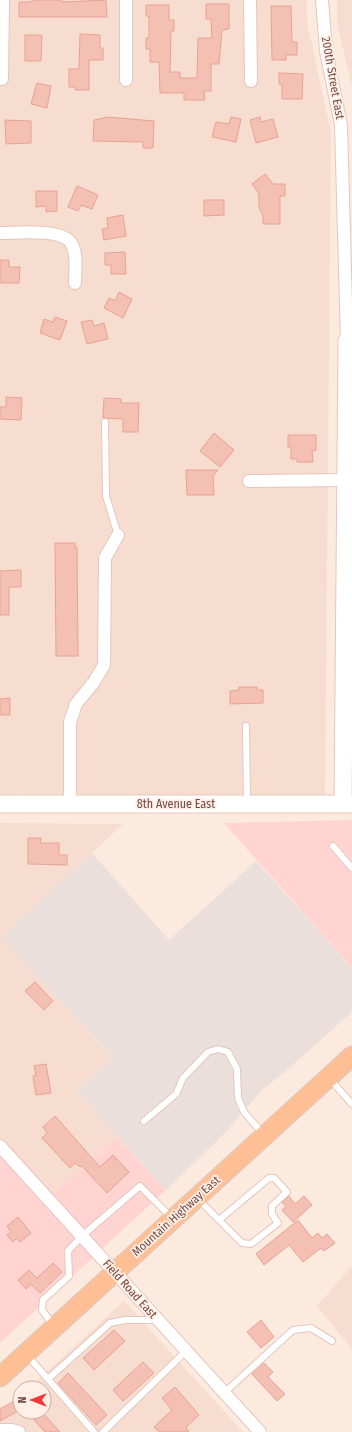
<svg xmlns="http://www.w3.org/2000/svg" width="352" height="1432" viewBox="0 0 352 1432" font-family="'Fira Sans Condensed',sans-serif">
	<rect width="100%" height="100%" fill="#fdeade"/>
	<path fill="#f7ddcf" d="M 0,0 L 307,0 L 307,22 L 331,133 L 325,797 L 0,794 Z
		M 337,0 L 352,0 L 352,87 L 337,23 Z
		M 0,823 L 123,824 L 2,937 L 112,1058 L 76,1091 L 117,1136 L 54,1193 L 12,1148 L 0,1158 Z
		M 352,1266 L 352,1349 L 317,1306 Z
		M 124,1301 L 243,1432 L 0,1432 L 0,1413 L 20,1396 L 20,1412 L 44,1412 L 44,1388 L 29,1388 Z"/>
	<path fill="#ffd4d1" d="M 352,820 L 352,968 L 224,823 Z
		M 117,1136 L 166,1190 L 0,1343 L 0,1158 L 12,1147 L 54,1193 Z"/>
	<path fill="#ebdfdb" d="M 92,853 L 169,940 L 256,861 L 352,968 L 352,1012 L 286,1071 L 262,1090 L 225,1133 L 166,1190 L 76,1091 L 112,1057 L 1,937 Z"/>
	<path fill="#f4c0b4" stroke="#e8a194" d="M 33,0 L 62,0 L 62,2 L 106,0 L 107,17 L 19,17 L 19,2 L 30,2 Z
		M 206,4 L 229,4 L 229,29 L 222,30 L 219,64 L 211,64 L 211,91 L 204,91 L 205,100 L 184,100 L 184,93 L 160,93 L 159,62 L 150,62 L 150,49 L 146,49 L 146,38 L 149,38 L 149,16 L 146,16 L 146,5 L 169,5 L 169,20 L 174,20 L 174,31 L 171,31 L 170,72 L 180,72 L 180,78 L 197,78 L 198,38 L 212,38 L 211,19 L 206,19 Z
		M 271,6 L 291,6 L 292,42 L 297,42 L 297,55 L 286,55 L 286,60 L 272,60 Z
		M 80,34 L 100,35 L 100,48 L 103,48 L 103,60 L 89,60 L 89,90 L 75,90 L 75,87 L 69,87 L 69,69 L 79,69 Z
		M 25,35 L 42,35 L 41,61 L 25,61 Z
		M 279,73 L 303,74 L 302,99 L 282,99 L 282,85 L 279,84 Z
		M 37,83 L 51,86 L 47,108 L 31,104 Z
		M 108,117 L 154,121 L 153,148 L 143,148 L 143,142 L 93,141 L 94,120 Z
		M 231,117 L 241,119 L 236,142 L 212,137 L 216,122 L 229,124 Z
		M 260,117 L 261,122 L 273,119 L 278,137 L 256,143 L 250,120 Z
		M 5,120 L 31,121 L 31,143 L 6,144 Z
		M 265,174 L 273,184 L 285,184 L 285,196 L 280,196 L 280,224 L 263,224 L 263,216 L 259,207 L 259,194 L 252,184 Z
		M 77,186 L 98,195 L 92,209 L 81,205 L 78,211 L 68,207 Z
		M 36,191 L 57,191 L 57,211 L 46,212 L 46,206 L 36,207 Z
		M 204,200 L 224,200 L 224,215 L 204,216 Z
		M 123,215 L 126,236 L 104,240 L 102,229 L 108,228 L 107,218 Z
		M 125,252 L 126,274 L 111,274 L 111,265 L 105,265 L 105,253 Z
		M 0,260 L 9,260 L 9,267 L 20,267 L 19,283 L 0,283 Z
		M 119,292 L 132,299 L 123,318 L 104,308 L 109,298 L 115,301 Z
		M 55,317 L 67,321 L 60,340 L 40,333 L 44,319 L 53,322 Z
		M 92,320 L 94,326 L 104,323 L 108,339 L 87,344 L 81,322 Z
		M 6,397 L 22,398 L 21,420 L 0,419 L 0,407 L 6,407 Z
		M 104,398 L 121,399 L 121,403 L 139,403 L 138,432 L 123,432 L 123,419 L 103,418 Z
		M 214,433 L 234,450 L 220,467 L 200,451 Z
		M 288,435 L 316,435 L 316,450 L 312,451 L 313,462 L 297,462 L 297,459 L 291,459 L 291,447 L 288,447 Z
		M 186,470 L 218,470 L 213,476 L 214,495 L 187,495 Z
		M 55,543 L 75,543 L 75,547 L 77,547 L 78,656 L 56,656 Z
		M 21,570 L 21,587 L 9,587 L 9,615 L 0,615 L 0,571 Z
		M 239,687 L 257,687 L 257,690 L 263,690 L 263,703 L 230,704 L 230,691 L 239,690 Z
		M 10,698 L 10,715 L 0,715 L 0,699 Z
		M 28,838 L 41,838 L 40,843 L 59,843 L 59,855 L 67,855 L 67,865 L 28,864 Z
		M 35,982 L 53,1001 L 44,1010 L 25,991 Z
		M 46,1064 L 51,1093 L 36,1095 L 33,1076 L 36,1075 L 34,1066 Z
		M 55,1116 L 100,1167 L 113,1155 L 129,1172 L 107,1193 L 82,1166 L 80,1167 L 75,1163 L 70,1168 L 42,1138 L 47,1133 L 43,1127 Z
		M 289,1196 L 295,1204 L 304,1196 L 312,1205 L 293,1222 L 282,1210 L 286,1207 L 282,1202 Z
		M 18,1217 L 31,1233 L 20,1242 L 17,1238 L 13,1242 L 7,1235 L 11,1232 L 7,1226 Z
		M 298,1220 L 312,1238 L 318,1233 L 322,1238 L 327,1234 L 335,1243 L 324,1251 L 321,1248 L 303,1262 L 289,1245 L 264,1265 L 256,1254 Z
		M 53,1263 L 62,1272 L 40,1293 L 31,1284 L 26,1289 L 18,1280 L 29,1270 L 37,1278 Z
		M 261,1320 L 274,1337 L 261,1348 L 247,1332 Z
		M 114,1330 L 125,1341 L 94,1370 L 83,1358 Z
		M 143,1362 L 154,1373 L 123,1401 L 113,1390 Z
		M 264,1363 L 273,1372 L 268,1377 L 285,1394 L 277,1401 L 252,1374 Z
		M 68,1373 L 107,1415 L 96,1425 L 58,1383 Z
		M 175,1387 L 199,1415 L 186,1427 L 189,1432 L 159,1432 L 154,1427 L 172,1410 L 162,1398 Z
		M 20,1398 L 20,1410 L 0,1421 L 0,1409 Z
		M 27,1412 L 42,1412 L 60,1432 L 45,1432 Z"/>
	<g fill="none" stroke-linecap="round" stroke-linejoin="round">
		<g stroke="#e4c6bd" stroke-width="8">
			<path id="lane" d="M 105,422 L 106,496 L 118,535
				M 246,726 L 247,802
				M 333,846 L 352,868
				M 330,1079 L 352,1104
				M 144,1121 L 176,1094 L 183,1078 L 208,1052 L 218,1049 L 228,1052 L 237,1069 L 238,1098 L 244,1112 L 263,1134
				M 199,1200 L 242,1243 L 251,1244 L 278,1223 L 272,1214 L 272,1206 L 287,1192 L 274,1178 L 269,1178 L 219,1220
				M 53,1325 L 42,1310 L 43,1300 L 69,1276 L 68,1251 L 82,1236 L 140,1186 L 172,1218
				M 27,1355 L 94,1432
				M 48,1379 L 110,1323 L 125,1320 L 158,1320
				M 224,1393 L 293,1330 L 311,1328 L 332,1341
				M 103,1432 L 186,1351"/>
		</g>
		<g stroke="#e4c6bd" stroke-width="14">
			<path id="street" d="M 250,0 L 251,81
				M 322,0 L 326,51 L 341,125 L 347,341
				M 2,79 L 3,0
				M 126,80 L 126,0
				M 0,233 C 17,233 61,228 71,243 C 78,253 75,272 75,283
				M 249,481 L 346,480
				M 70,804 L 70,722 L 76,704 L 94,682 L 104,665 L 105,558 L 118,535
				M 0,1146 L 260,1432
				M 0,1430 L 12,1430 L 19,1432"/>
		</g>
		<g stroke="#e9c5b9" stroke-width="19">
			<path id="secondary" d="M 0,804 L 352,804
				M 343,804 L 347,341 L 352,341"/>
		</g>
		<g stroke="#d8cdcb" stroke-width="21">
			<path id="primary" d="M 0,1377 L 352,1056"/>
		</g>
		<use href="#lane" stroke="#fff" stroke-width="6"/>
		<use href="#street" stroke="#fff" stroke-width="12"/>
		<use href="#secondary" stroke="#fff" stroke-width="17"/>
		<use href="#primary" stroke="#ffbf94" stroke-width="19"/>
	</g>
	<g text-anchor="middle" stroke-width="3.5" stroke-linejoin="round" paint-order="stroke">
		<g font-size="12" fill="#744c45" stroke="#ffefe6">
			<text transform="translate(333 78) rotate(80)" y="4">200th Street East</text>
			<text x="176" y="808">8th Avenue East</text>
			<text transform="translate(176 1216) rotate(-42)" y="4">Mountain Highway East</text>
			<text transform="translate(130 1289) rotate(48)" y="4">Field Road East</text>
		</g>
	</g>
	<g transform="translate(32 1400) rotate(270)"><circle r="19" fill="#ffefe6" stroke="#c7aea6"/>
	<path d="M0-3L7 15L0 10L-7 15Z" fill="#ef3c3b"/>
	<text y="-6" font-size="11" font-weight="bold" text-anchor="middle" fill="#744c45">N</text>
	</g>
</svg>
